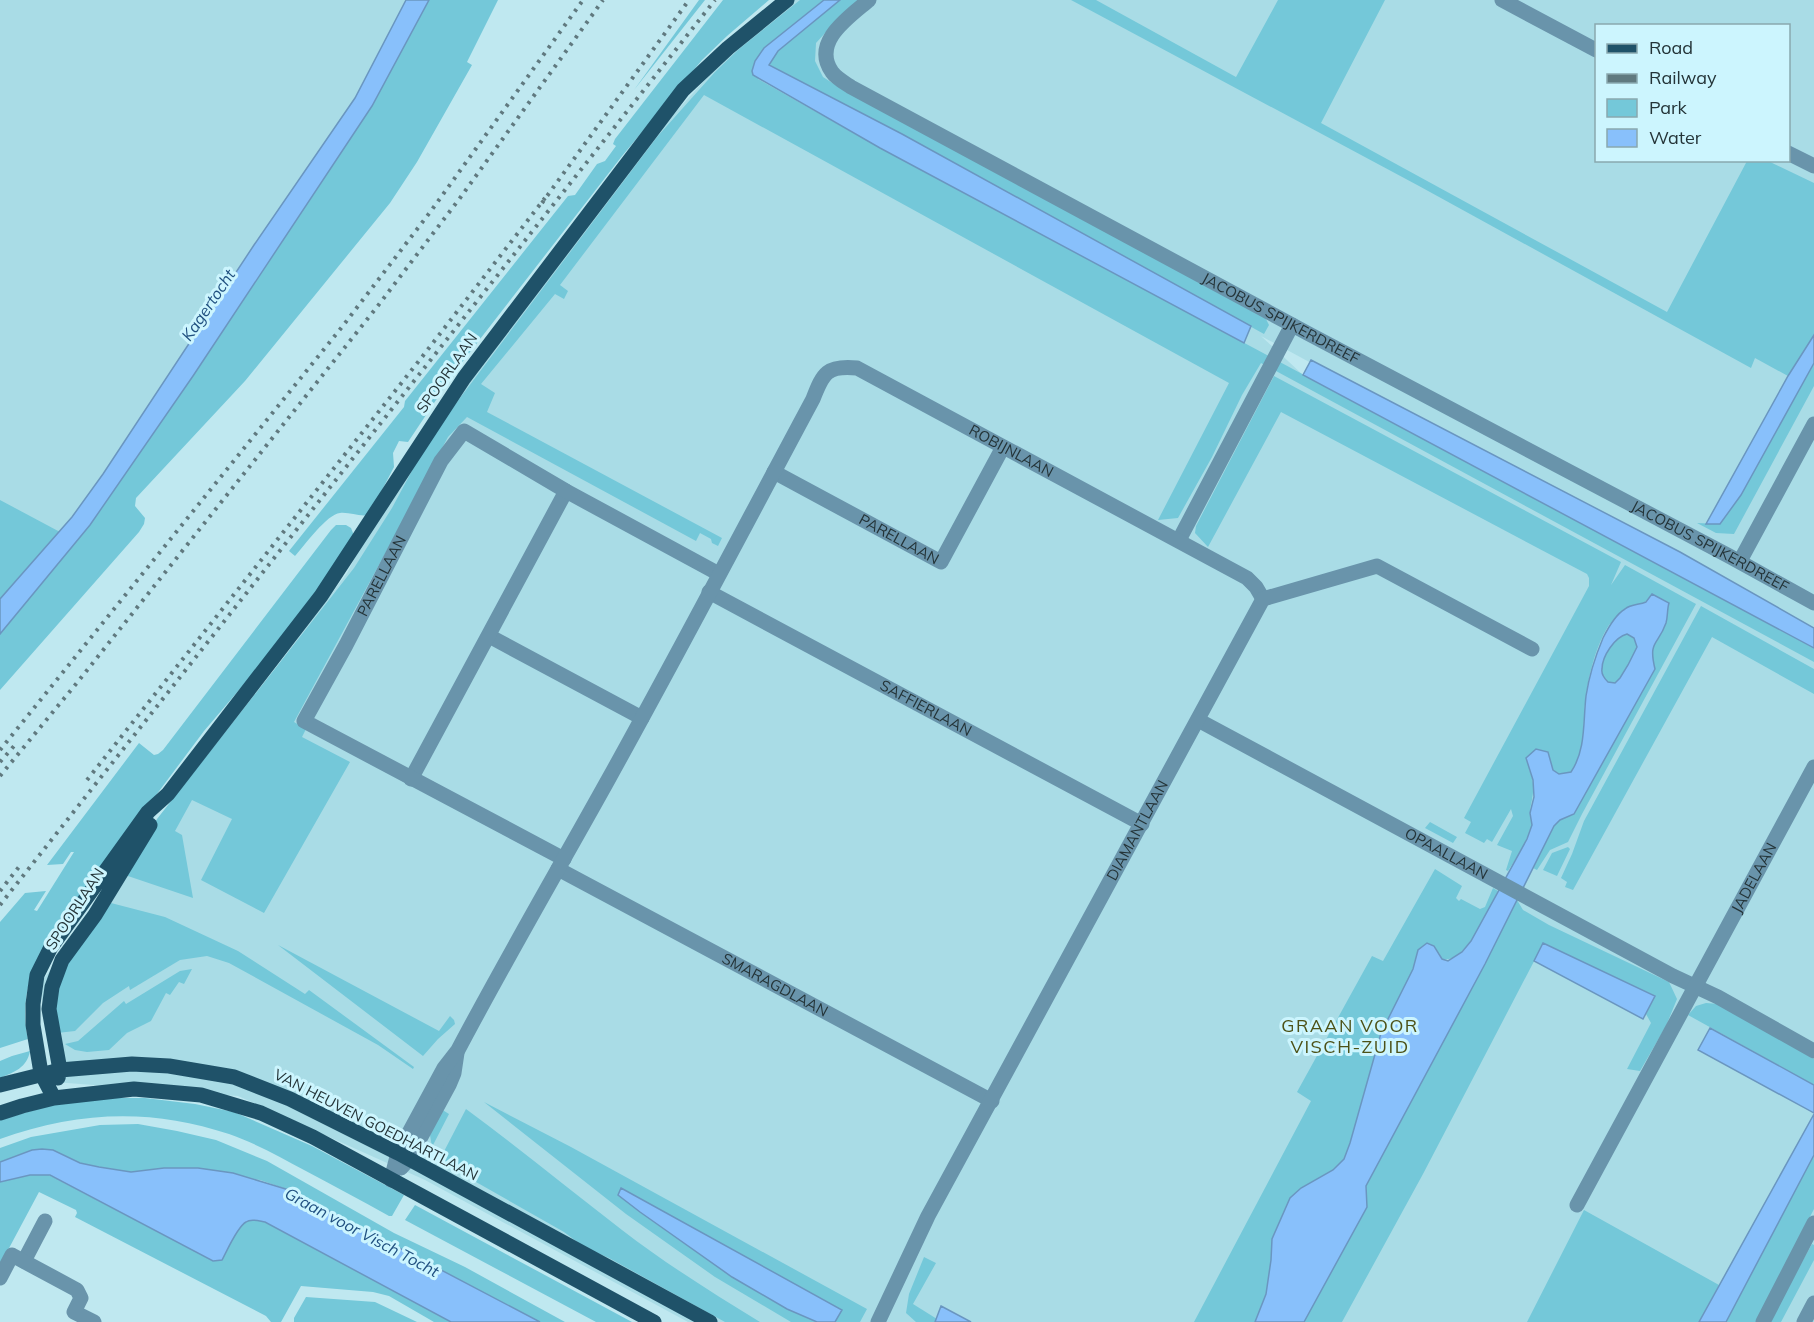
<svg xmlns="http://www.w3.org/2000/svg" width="1814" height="1322" viewBox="0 0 1814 1322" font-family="Mulish,sans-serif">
	<rect width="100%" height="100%" fill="#bfe8f0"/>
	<path fill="#a9dce6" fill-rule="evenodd" d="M 0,0 L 416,0 L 356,106 L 80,522 L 0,617 Z
		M 788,0 L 1814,0 L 1814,635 L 1261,336 L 1303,375 L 1814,645 L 1814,1322 L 688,1322 L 425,1180 L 238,1096 L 54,1082 L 40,984 L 347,573 L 411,451 L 642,149 L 733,49 ZM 1596,26 L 1788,26 L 1788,160 L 1596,160 Z"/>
	<path fill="#74c8d9" d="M 429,0 L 498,0 L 467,62 L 472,65 L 417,162 L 390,203 L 245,381 L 136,498 L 135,506 L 145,518 L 144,524 L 139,532 L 0,690 L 0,634 L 90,525 L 193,376 L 372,106 Z
		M 699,0 L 705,0 L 634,90 Z
		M 723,0 L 769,0 L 727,36 L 702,60 L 622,156 L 456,370 L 408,442 L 399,441 L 393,453 L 394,467 L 369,515 C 359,517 350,512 340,513 C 327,514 305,545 295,556 L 289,551 L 404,407 L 405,401 L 568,196 L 575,195 L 597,164 L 605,161 L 616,146 L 613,144 L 615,139 Z
		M 800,0 L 824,0 L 764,48 L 755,61 L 758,79 L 880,148 L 1814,648 L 1814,662 L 1261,363 L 1242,395 L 1212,457 L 1178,518 L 1158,520 L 1229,383 L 704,95 L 560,285 L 568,291 L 564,299 L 555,294 L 481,384 L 495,393 L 487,412 L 722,538 L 718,546 L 712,543 L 711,539 L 700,533 L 696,541 L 467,417 L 448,437 L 294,722 L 306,729 L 302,737 L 350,762 L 264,913 L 201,880 L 232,819 L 192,800 L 175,831 L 182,835 L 193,898 L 125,875 L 157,819 L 354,568 L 392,508 L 429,439 L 657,137 L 715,72 L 739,49 Z
		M 840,0 L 863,0 L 826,32 L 816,43 L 815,61 L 823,77 L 845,91 L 1265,317 L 1269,325 L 1264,334 L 902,134 L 769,65 L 778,51 Z
		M 1071,0 L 1096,0 L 1236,77 L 1278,0 L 1385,0 L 1321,123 L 1667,312 L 1747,161 L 1768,161 L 1814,183 L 1814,335 L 1788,376 L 1755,358 L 1751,368 L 1419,186 Z
		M 1814,363 L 1814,386 L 1734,534 L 1716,533 L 1697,523 L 1720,524 L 1741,495 Z
		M 1274,376 L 1621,562 L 1611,585 L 1625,565 L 1696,604 L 1582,814 L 1568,842 L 1550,850 L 1537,870 L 1533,868 L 1554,826 L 1560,820 L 1574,814 L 1655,669 L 1652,654 L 1653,645 L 1666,622 L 1667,608 L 1652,594 C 1641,610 1638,601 1625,609 C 1620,611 1613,621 1609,625 C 1593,650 1585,690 1584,719 C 1583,739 1582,756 1571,772 L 1559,774 L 1553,770 L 1548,752 L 1529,769 C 1536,786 1533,794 1530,810 C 1530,815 1532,820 1532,824 C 1530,840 1516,858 1508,871 L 1506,870 L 1512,851 L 1497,845 L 1513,816 L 1511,809 L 1492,842 L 1487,839 L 1484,843 L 1465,833 L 1471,822 L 1464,818 L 1589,586 L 1589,578 L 1587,574 L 1281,412 L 1208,547 L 1195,533 L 1196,526 Z
		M 0,500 L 60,532 L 0,599 Z
		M 336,525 L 346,525 L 351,528 L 353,533 L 353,540 L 335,568 L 267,657 L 204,731 L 47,941 C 29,970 20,1006 28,1039 L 0,1048 L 0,922 L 25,893 L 46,891 L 34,910 L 37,911 L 74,852 L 71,852 L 63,864 L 47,865 L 139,743 L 154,755 L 158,754 L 163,750 L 331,530 Z
		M 1701,606 L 1814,669 L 1814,694 L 1712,637 L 1573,890 L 1565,887 L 1567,882 L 1561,878 L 1572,854 L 1584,821 Z
		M 1627,633 L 1634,638 L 1637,647 L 1628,665 L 1620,678 L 1615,683 L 1608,682 C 1605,679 1601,674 1601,669 C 1602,656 1615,637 1627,633 Z
		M 1430,822 L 1457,837 L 1453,843 L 1425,828 Z
		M 1568,847 L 1570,849 L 1557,876 L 1543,870 L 1552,853 Z
		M 1435,869 L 1462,886 L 1456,898 L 1459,901 L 1461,899 L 1480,909 L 1485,907 L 1493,888 L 1498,891 C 1488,909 1466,965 1442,959 L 1439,953 L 1418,950 L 1413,969 L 1381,1033 L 1350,1143 L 1344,1159 L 1333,1170 L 1301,1188 L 1290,1198 L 1272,1239 L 1271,1260 L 1266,1294 L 1255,1322 L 1194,1322 L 1311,1101 L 1297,1092 L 1372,956 L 1383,961 Z
		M 1517,900 L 1523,910 L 1549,925 L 1669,982 L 1677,999 L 1666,1026 L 1640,1071 L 1627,1069 L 1651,1023 L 1646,1014 L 1655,996 L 1543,944 L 1423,1174 L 1342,1322 L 1304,1322 L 1367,1207 L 1366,1186 L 1485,964 Z
		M 111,903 L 165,917 L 238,951 L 305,994 L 309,990 L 414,1067 L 413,1069 L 378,1045 L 229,963 L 207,956 L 180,960 L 130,990 L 129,986 L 103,1003 L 75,1031 L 57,1033 C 56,1024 54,1014 55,1005 C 58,964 88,934 111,903 Z
		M 278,945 L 439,1031 L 450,1016 L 454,1020 L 455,1024 L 438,1039 L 423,1056 Z
		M 192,969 L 184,984 L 179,982 L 170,995 L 166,993 L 151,1021 L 127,1033 L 109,1050 L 87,1052 L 75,1050 L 65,1044 L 78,1041 L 124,1001 L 126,1004 L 180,971 Z
		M 1706,1003 L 1719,1004 L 1731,1010 L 1814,1059 L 1814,1085 L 1688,1015 L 1696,1006 Z
		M 30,1051 C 27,1068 14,1072 0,1078 L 0,1061 L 12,1056 Z
		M 106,1098 L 145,1098 L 195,1104 L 234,1112 L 312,1146 L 404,1195 L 392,1216 L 389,1216 C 361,1200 332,1185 304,1170 C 280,1157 255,1143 229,1134 C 152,1108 77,1111 0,1139 L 0,1120 L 55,1104 Z
		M 484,1102 L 571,1147 L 867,1309 L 860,1322 L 835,1322 L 841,1310 L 621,1188 L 640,1212 L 732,1277 L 787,1309 L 817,1322 L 791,1322 L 715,1277 L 626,1214 Z
		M 441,1109 L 449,1114 L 432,1147 L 430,1135 Z
		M 466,1109 C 519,1148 570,1190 622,1230 C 666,1264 713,1293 760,1322 L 725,1322 L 609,1258 L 584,1247 L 564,1232 L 439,1161 Z
		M 138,1124 L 177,1131 L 216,1140 L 267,1161 L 394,1233 L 465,1267 L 565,1322 L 540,1322 L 289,1190 L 260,1180 L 164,1168 L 131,1172 L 99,1167 L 80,1163 L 53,1150 L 32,1150 L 0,1162 L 0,1148 L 31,1137 L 100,1125 Z
		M 1814,1155 L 1814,1209 L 1756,1322 L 1726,1322 Z
		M 30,1175 L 49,1175 L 213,1261 L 222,1259 C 227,1251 237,1226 246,1222 C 251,1218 259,1221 265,1222 L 451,1322 L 434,1322 L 389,1296 L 373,1292 L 301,1286 L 281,1322 L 271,1322 L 266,1316 L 75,1217 L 77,1213 L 76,1210 L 39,1192 L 0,1265 L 0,1182 Z
		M 415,1205 L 632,1322 L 596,1322 L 405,1220 Z
		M 1584,1210 L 1719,1285 L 1699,1322 L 1527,1322 Z
		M 1812,1244 L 1814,1245 L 1814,1260 L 1781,1322 L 1768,1322 Z
		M 924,1257 L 936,1263 L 913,1304 L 937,1319 L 935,1322 L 916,1322 L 906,1313 L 909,1294 Z
		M 306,1297 L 375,1302 L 417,1322 L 294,1322 L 294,1318 Z"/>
	<path fill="#88c0fb" stroke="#6a96c0" stroke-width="1.5" fill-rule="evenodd" d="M 406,0 L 429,0 L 372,106 L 193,376 L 90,525 L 0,634 L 0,599 L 72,517 L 103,474 L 254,245 L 355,98 Z
		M 824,0 L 840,0 L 778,51 L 769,65 L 902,134 L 1251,326 L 1244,343 L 880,148 L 753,75 L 752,71 L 755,61 L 764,48 Z
		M 1814,335 L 1814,363 L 1741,495 L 1720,524 L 1706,524 L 1788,376 Z
		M 1311,360 L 1680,552 L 1814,628 L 1814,648 L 1303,375 Z
		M 1652,594 L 1669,603 C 1667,609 1668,616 1666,623 C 1658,646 1648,640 1655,669 L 1574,814 L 1560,820 L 1554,826 L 1485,964 L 1366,1186 L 1367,1207 L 1304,1322 L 1255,1322 L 1266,1294 L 1271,1260 L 1272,1239 L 1290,1198 L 1301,1188 L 1333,1170 L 1344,1159 L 1350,1143 L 1381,1033 L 1413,969 L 1418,950 L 1427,943 L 1434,946 L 1442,959 L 1448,961 L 1462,952 L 1471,941 L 1527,839 L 1532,825 L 1530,813 L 1534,797 L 1533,780 L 1526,758 L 1536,749 L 1548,752 L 1553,770 L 1559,774 L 1571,772 C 1586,750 1583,722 1586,696 C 1589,676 1595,657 1603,638 C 1608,628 1615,615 1625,609 C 1631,604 1639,605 1646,602 ZM 1627,634 L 1634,638 L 1637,647 L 1628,665 L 1620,678 L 1615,683 L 1608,682 C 1605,679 1601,674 1602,669 C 1602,656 1615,637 1627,634 Z
		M 1543,943 L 1655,996 L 1643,1019 L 1534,961 Z
		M 1710,1028 L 1814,1085 L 1814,1113 L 1698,1050 Z
		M 1814,1114 L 1814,1155 L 1726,1322 L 1699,1322 Z
		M 42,1149 L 53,1150 L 80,1163 L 99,1167 L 131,1172 L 164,1168 L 198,1168 L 233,1173 L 289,1190 L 540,1322 L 451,1322 L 265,1222 C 259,1221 251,1218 246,1222 C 237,1227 227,1251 222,1260 L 213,1261 L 50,1175 L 30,1175 L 0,1182 L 0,1162 L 32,1150 Z
		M 621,1188 L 842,1310 L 835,1322 L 817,1322 L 787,1309 L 732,1277 L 640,1212 L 618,1195 Z
		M 941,1306 L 971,1322 L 935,1322 Z"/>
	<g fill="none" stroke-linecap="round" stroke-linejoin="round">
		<g stroke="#6994ab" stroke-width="15">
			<path id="s1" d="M 869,0 C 849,17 811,42 832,72 C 836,78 845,83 851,87 L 1309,334 L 1729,556 L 1814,603"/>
			<path d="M 1502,0 L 1596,50"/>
			<path d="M 1788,153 L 1814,166"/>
			<path id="s2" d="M 774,472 L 941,562 L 1003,447"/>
			<path d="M 1179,540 L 1292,325"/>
			<path d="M 1740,561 L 1814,424"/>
			<path id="s3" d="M 709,592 L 1142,824"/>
			<path d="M 489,636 L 642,718"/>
			<path id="s4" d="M 1198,720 L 1673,976 L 1718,997 L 1814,1051"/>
			<path d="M 411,779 L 566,491"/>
			<path id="s5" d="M 564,859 L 304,721 L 346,645 L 441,461 L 464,431 L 566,491 L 719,574"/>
			<path id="s6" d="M 558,869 L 992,1101"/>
			<path d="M 401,1168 L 409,1159 L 449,1085 L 454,1073 L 457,1053"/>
			<path id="s7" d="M 391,1180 L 398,1153 L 444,1068 L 458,1050 C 506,959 558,870 608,780 C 678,654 745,526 813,399 C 823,373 827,365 857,368 L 1247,578 L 1256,587 L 1263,599"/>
			<path id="s8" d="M 1577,1205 L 1814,767"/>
			<path d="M 24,1261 L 45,1221"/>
			<path d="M 0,1278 L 12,1255 L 77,1290 L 81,1298 L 74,1312 L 94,1322"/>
			<path id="s9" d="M 878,1322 L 928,1216 L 1263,599 L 1377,566 L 1532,649"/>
			<path d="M 1763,1322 L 1814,1223"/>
			<path d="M 1804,1322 L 1814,1303"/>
		</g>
		<path stroke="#1f5269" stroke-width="15" d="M 58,1078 L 60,1070 L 49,1009 L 52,987 L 62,960 L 95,915 L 150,825
			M 0,1085 L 60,1070 L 132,1064 L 169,1066 L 234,1077 L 290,1099 L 398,1153 L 710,1322
			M 54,1098 L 41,1073 L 33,1025 L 33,1004 L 37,975 L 51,947 L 148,812 L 168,794 L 321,596 L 464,378 L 683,90 L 728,48 L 787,0
			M 0,1113 L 22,1106 L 54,1098 L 134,1089 L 201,1095 L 261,1113 L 313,1137 L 654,1322"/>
		<path stroke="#60797f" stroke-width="4" stroke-dasharray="3 6" stroke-linecap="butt" d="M 542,203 L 689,0
			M 0,750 L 342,327 L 431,211 L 583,0
			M 0,762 L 14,746
			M 0,776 L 76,684 L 377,307 L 460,198 L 603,0
			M 87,780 L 422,357 L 545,198
			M 0,891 L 22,863
			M 0,905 L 715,0"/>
	</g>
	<g text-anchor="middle" stroke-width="6" stroke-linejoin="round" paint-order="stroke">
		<g font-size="15" fill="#243438" stroke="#ccf5fe">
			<text dy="5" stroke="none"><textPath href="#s1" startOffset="603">JACOBUS SPIJKERDREEF</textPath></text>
			<text transform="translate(447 373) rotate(-55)" y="5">SPOORLAAN</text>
			<text dy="5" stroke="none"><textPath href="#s7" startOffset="1125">ROBIJNLAAN</textPath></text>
			<text dy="5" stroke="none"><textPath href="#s2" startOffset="142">PARELLAAN</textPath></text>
			<text dy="5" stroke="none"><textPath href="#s1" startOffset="1089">JACOBUS SPIJKERDREEF</textPath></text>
			<text dy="5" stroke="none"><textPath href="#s5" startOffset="459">PARELLAAN</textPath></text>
			<text dy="5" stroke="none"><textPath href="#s3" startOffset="246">SAFFIERLAAN</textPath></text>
			<text dy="5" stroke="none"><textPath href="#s9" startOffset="556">DIAMANTLAAN</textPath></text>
			<text dy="5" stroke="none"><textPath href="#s4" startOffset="282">OPAALLAAN</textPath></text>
			<text dy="5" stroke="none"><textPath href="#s8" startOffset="372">JADELAAN</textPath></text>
			<text transform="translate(75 909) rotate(-57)" y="5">SPOORLAAN</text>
			<text dy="5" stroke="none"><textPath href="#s6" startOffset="246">SMARAGDLAAN</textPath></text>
			<text transform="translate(376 1125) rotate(27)" y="5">VAN HEUVEN GOEDHARTLAAN</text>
		</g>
		<g font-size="16" font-style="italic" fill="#205080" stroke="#ccf5fe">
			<text transform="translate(208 305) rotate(-56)" y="6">Kagertocht</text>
			<text transform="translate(362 1232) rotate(28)" y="6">Graan voor Visch Tocht</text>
		</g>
		<g font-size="18" letter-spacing="1.5" fill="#4c5117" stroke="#ccf5fe">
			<text x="1350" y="1032">GRAAN VOOR<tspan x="1350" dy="21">VISCH-ZUID</tspan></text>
		</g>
	</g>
	<rect x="1595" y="24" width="195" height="138" fill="#ccf5fe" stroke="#89a8af" stroke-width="1.5"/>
	<rect x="1607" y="44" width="30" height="9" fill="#1f5269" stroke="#89a8af" stroke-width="1.5"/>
	<text x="1649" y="54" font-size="18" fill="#243438">Road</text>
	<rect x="1607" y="74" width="30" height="9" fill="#60797f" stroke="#89a8af" stroke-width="1.5"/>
	<text x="1649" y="84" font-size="18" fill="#243438">Railway</text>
	<rect x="1607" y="99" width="30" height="18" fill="#74c8d9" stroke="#89a8af" stroke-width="1.5"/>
	<text x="1649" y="114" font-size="18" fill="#243438">Park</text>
	<rect x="1607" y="129" width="30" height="18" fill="#88c0fb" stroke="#89a8af" stroke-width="1.5"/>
	<text x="1649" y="144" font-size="18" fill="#243438">Water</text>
</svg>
